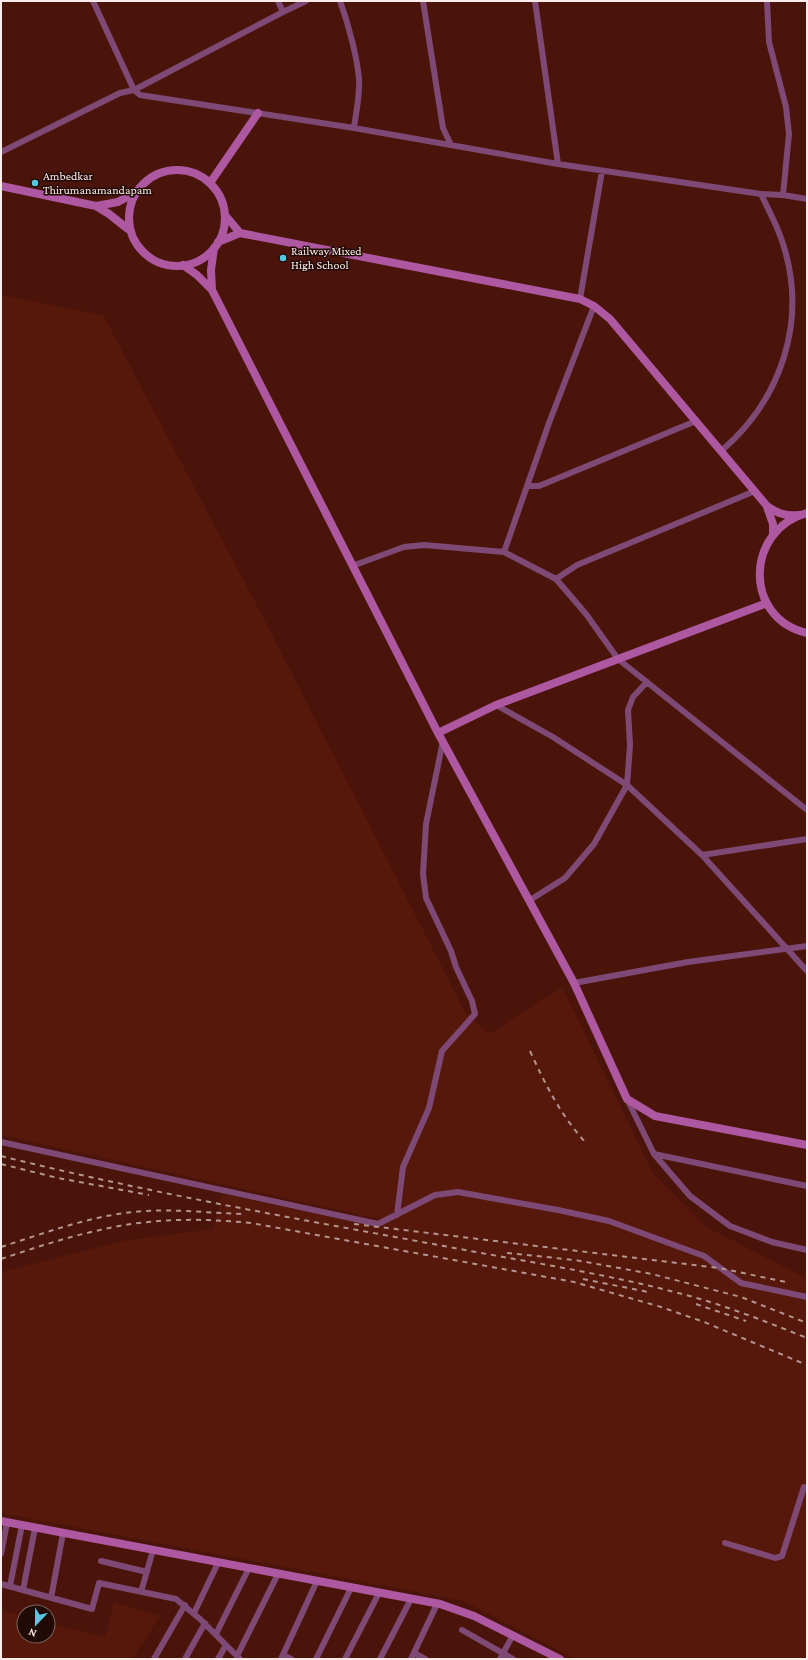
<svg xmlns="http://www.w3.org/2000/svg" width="808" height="1660" viewBox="0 0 808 1660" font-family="'Crimson Pro',serif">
	<rect width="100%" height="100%" fill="#4b140a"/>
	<path fill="#57180c" d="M 1,295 L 103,315 L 266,623 L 466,1014 L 489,1034 L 562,987 L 653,1173 L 705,1226 L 807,1279 L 807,1659 L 575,1659 L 464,1601 L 1,1513 L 1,1272 L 123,1241 L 213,1229 L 222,1194 L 375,1226 L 379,1219 L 1,1135 Z
		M 114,1602 L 160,1616 L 132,1659 L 1,1659 L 1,1610 L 24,1616 L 24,1636 L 48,1636 L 48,1623 L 105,1637 Z"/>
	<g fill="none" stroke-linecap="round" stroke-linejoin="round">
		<path stroke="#7e4975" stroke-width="6" d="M 93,1 L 134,90 L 140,95 L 354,128 L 558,164 L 761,194
			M 340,1 C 348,23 357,56 359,79 C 360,96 356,112 354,128
			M 423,1 L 443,128 L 451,145
			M 535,1 L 558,164
			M 767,1 L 769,42 L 786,107 L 789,134 L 783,195
			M 283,12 L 306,1
			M 1,152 L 120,93 L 134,90 L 283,12 L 278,1
			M 580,299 L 602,171
			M 721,451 C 781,400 808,321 783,244 C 778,227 769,211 761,194 L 783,195 L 807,199
			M 528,486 L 539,486 L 696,421
			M 504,552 L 549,423 L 594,306
			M 352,566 L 404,547 L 424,545 L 504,552 L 556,579 L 586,614 L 618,659 L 807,810
			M 556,579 L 577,565 L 755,491
			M 496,705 L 553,737 L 627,785 L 702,855 L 807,971
			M 702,855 L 807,839
			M 530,900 L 565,878 L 594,844 L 627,785 L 630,745 L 628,710 L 633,697 L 647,682
			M 574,983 L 688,962 L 807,946
			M 627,1099 L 654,1154 L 690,1196 L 730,1226 L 772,1242 L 807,1250
			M 1,1142 L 378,1224 L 435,1195 L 458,1192 L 558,1210 L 609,1221 L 704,1256 L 741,1283 L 807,1297
			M 654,1154 L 807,1186
			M 397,1215 L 403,1167 L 429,1108 L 442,1051 L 475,1014 L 472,1001 L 456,967 L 451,951 L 426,898 L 423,874 L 426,824 L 443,741
			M 725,1543 L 775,1558 L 782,1556 L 804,1487
			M 1,1554 L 7,1523
			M 101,1561 L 147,1572
			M 1,1584 L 92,1609 L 99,1583 L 176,1599 L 200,1619 L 240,1659
			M 10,1586 L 22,1525
			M 23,1590 L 35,1528
			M 141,1592 L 153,1550
			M 51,1598 L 63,1533
			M 194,1613 L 218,1563
			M 462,1630 L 513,1659
			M 216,1634 L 249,1568
			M 414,1653 L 425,1659
			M 283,1655 L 291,1659
			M 237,1656 L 278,1574
			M 154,1659 L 185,1605
			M 185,1659 L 205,1623
			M 218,1659 L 226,1645
			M 281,1659 L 317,1581
			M 316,1659 L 351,1588
			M 345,1659 L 379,1593
			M 380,1659 L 411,1599
			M 411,1659 L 437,1604
			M 500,1659 L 513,1635"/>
		<path stroke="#ad58a0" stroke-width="8" d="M129 218a48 48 0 1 1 96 0a48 48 0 1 1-96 0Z
			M 210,183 L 258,113
			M 1,186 L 96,206 L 109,214 L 128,229
			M 96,206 L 118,202 L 134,193
			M 225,215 L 240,233
			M 218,242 L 240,233 L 580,299 L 594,306 L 610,319 L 767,506 C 778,514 786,516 799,515
			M 183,265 L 197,275 L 212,290 L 438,733 L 574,983 L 627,1099 L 655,1116 L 807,1145
			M 212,290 L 211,270 L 214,248
			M 767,507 L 773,524 L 773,534
			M 807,513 C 745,530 743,618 807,633
			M 438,733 L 496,705 L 767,603
			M 1,1521 L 440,1604 L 474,1616 L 560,1659"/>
		<path stroke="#b49590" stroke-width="2" stroke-dasharray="5 5" stroke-linecap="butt" d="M 530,1051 C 546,1086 561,1116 587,1144
			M 1,1156 C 149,1193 299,1219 449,1247 C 528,1262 608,1274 686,1295 C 727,1306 767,1322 807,1338
			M 1,1164 L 58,1178 L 149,1195
			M 354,1224 L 719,1268 L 786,1282
			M 1,1247 C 45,1233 87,1217 133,1212 C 169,1208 207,1213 243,1214
			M 507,1253 L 575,1260 L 652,1274 L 741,1297 L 807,1323
			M 1,1259 C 34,1248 67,1237 100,1230 C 150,1218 201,1218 251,1223 L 574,1282 L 661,1307 L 704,1322 L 807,1365
			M 583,1279 L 648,1292
			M 696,1304 L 746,1321"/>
	</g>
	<g fill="#56c9e0" stroke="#210a06" stroke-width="1.5">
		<circle cx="35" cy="183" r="4"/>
		<circle cx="283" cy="258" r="4"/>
	</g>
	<g text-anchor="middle" stroke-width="3" stroke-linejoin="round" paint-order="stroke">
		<g font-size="12" fill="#fbece9" stroke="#210a06" text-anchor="start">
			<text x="43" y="180">Ambedkar<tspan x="43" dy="14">Thirumanamandapam</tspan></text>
			<text x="291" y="255">Railway Mixed<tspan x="291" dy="14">High School</tspan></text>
		</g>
	</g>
	<rect width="808" height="1660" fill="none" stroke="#fbece9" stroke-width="4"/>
	<g transform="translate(36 1624) rotate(202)"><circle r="19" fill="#210a06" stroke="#786461"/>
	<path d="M0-3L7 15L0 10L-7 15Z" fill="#56c9e0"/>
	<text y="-6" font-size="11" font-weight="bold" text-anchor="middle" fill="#fbece9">N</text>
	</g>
</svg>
